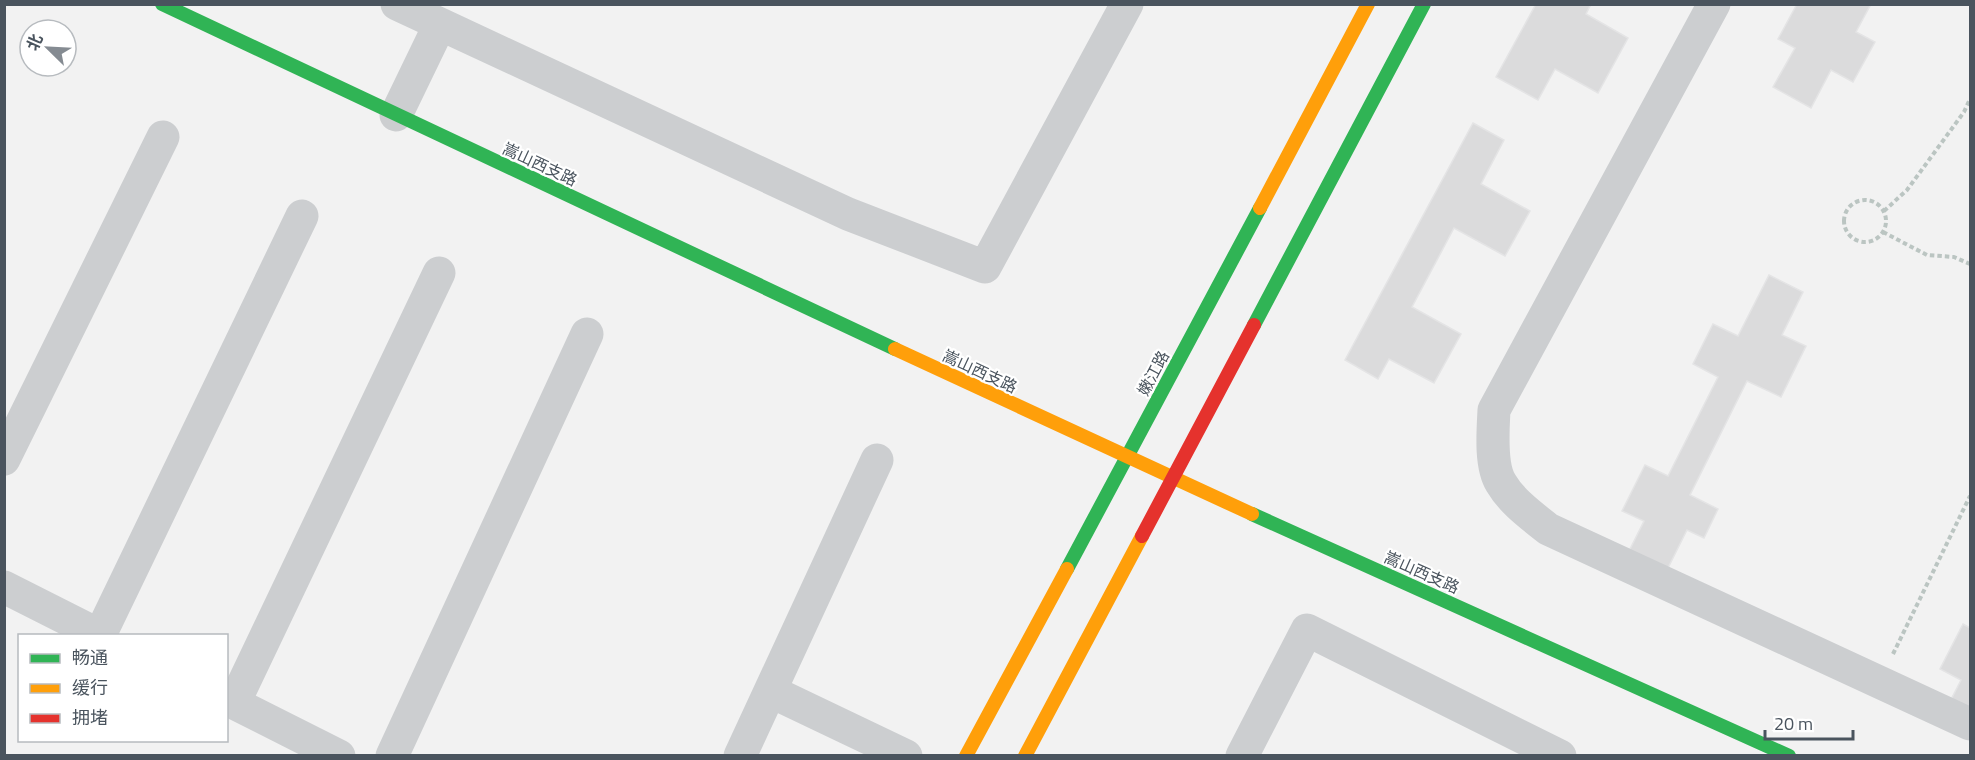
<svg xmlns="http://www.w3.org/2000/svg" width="1975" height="760" viewBox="0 0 1975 760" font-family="'Titillium Web','Noto Sans SC',sans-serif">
	<rect width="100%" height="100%" fill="#f2f2f2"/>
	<path fill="#dbdbdc" stroke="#e4e4e5" stroke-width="1.5" d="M 1536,4 L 1591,4 L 1586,14 L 1628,38 L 1598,93 L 1555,69 L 1538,100 L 1496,77 Z
		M 1797,4 L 1871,4 L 1856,32 L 1875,42 L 1853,82 L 1831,70 L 1811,108 L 1773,87 L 1795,48 L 1778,39 Z
		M 1473,123 L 1504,140 L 1481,184 L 1530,211 L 1505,256 L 1454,228 L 1412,307 L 1461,334 L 1434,383 L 1389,359 L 1378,379 L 1345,360 Z
		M 1769,275 L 1803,292 L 1782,335 L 1806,346 L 1781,397 L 1747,381 L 1690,495 L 1718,509 L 1704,538 L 1687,530 L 1660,584 L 1622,565 L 1644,521 L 1622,511 L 1645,465 L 1668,476 L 1718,377 L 1693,364 L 1713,324 L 1738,336 Z
		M 1963,624 L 1970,628 L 1970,739 L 1939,723 L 1961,680 L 1940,669 Z"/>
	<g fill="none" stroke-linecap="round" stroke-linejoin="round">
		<path stroke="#bbc5c2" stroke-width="4" stroke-dasharray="4.5 3" stroke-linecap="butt" d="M1844 221a21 21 0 1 1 42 0a21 21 0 1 1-42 0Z
			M 1884,211 L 1907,190 L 1964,112 L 1970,99
			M 1883,232 L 1927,255 L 1954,257 L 1970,264
			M 1893,654 L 1970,496"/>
		<path stroke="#ccced0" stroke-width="33" d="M 397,4 L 440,24
			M 1714,4 L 1494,410 C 1493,430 1490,466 1501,483 C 1512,502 1532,516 1548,529 L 1970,724
			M 396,115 L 440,24 L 848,214 L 985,267 L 1127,4
			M 4,459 L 163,137
			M 4,587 L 101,636
			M 100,635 L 302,216
			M 770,691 L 906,756
			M 226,699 L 339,756
			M 234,703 L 439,273
			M 392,756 L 587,334
			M 740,756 L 877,460
			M 1242,756 L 1307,630 L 1560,756"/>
		<path stroke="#30b455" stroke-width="14" d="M 162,4 L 895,349
			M 1254,325 L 1424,4
			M 1252,514 L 1789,756
			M 1067,569 L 1260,208"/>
		<path stroke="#ff9f0a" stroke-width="14" d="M 1260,208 L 1368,4
			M 895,349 L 1252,514
			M 966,756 L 1067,569
			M 1025,756 L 1142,536"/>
		<path stroke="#e5322d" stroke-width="14" d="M 1142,536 L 1254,325"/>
	</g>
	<g text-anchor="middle" stroke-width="4.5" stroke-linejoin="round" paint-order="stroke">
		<g font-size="16" fill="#4a545e" stroke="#fff">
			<text transform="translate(540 164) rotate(25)" y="6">嵩山西支路</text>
			<text transform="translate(980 371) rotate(25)" y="6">嵩山西支路</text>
			<text transform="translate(1153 373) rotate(-62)" y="6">嫩江路</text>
			<text transform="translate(1422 572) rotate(24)" y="6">嵩山西支路</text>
		</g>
	</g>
	<rect width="1975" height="760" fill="none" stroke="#4a545e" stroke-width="12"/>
	<rect x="18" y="634" width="210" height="108" fill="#ffffff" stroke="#b7bbbf" stroke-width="1.5"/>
	<rect x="30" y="654" width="30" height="9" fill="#30b455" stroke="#b7bbbf" stroke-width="1.5"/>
	<text x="72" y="664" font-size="18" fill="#4a545e">畅通</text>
	<rect x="30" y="684" width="30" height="9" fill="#ff9f0a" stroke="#b7bbbf" stroke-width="1.5"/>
	<text x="72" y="694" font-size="18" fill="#4a545e">缓行</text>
	<rect x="30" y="714" width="30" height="9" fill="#e5322d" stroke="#b7bbbf" stroke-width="1.5"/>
	<text x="72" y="724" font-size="18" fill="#4a545e">拥堵</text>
	<g transform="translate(48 48) rotate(294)"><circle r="28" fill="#ffffff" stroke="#b7bbbf" stroke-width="1.5"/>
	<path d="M0-4.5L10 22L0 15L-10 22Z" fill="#858b92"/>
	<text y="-9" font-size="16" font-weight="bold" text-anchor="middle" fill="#4a545e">北</text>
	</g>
	<path d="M1765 730v9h88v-9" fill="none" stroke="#4a545e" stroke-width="3"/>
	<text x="1774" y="730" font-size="18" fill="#4a545e" stroke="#ffffff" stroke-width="4.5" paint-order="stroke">20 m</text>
</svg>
